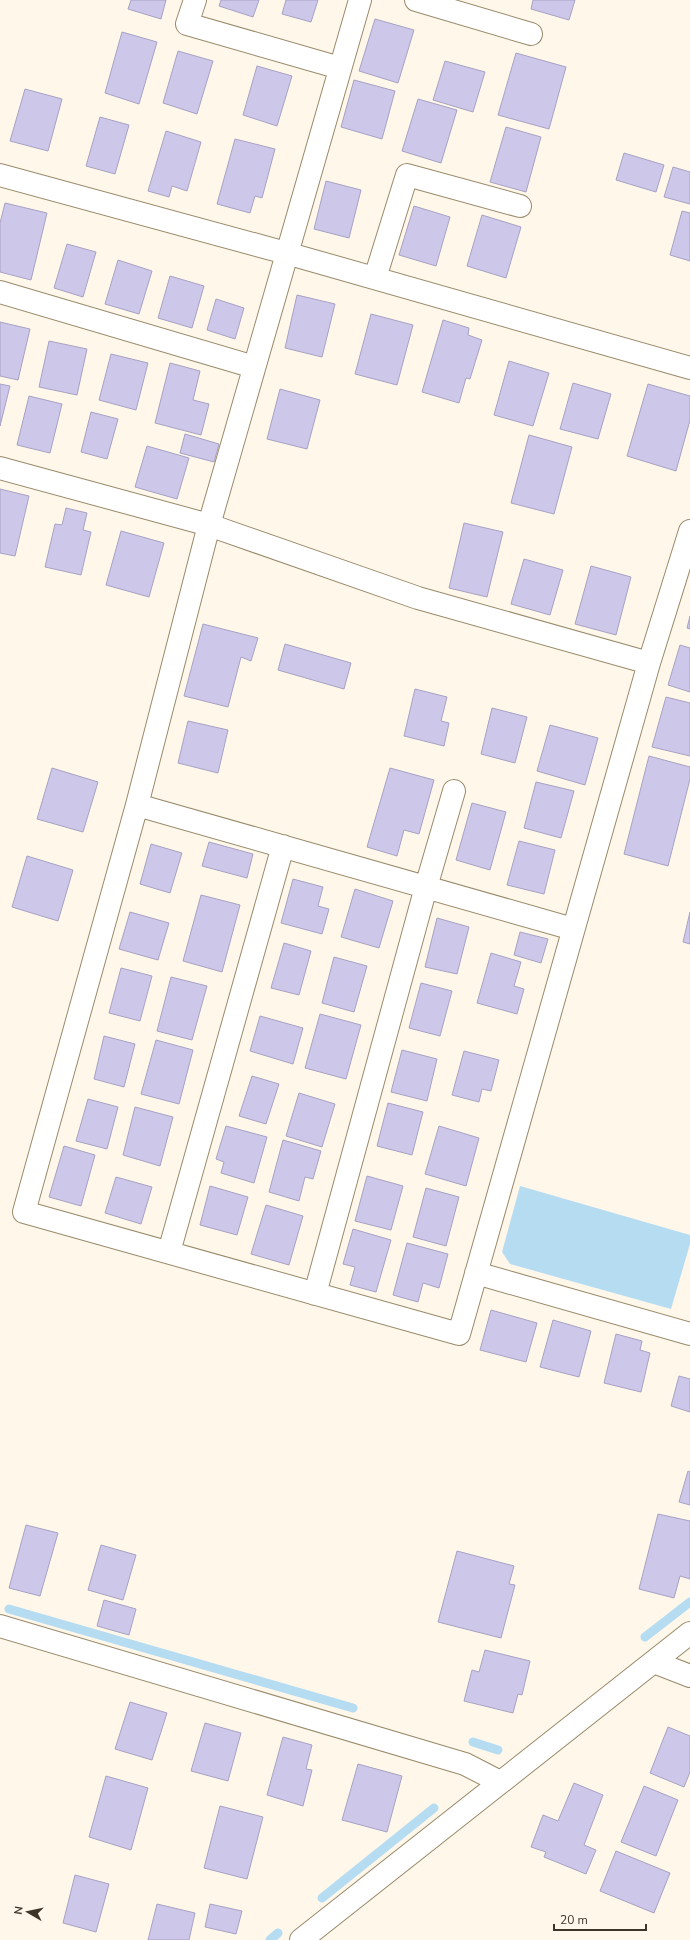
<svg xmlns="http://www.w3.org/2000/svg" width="690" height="1940" viewBox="0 0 690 1940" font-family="'Nunito Sans',sans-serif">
	<rect width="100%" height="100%" fill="#fef7ea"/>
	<path fill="#b6dcf2" d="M 520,1186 L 690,1235 L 690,1244 L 671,1309 L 510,1264 L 502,1252 Z"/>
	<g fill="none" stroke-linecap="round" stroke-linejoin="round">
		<path stroke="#b6dcf2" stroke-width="9" d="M 9,1609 L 353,1708
			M 645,1637 L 690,1602
			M 473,1742 L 498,1750
			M 322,1898 L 434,1808
			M 270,1940 L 278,1933"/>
	</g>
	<path fill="#cdc8ea" stroke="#a7a2c3" d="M 131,0 L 166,0 L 161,19 L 128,9 Z
		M 221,0 L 259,0 L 253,17 L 219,6 Z
		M 286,0 L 318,0 L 311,22 L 282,14 Z
		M 533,0 L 575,0 L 569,20 L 531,9 Z
		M 375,19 L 414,30 L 398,83 L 359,71 Z
		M 122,32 L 157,42 L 139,104 L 105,93 Z
		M 178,51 L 213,61 L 197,114 L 163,103 Z
		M 516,53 L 566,67 L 549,129 L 498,115 Z
		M 445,61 L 485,72 L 473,112 L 433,100 Z
		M 257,66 L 292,76 L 277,126 L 243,115 Z
		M 354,80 L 395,91 L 382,139 L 341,127 Z
		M 25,89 L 62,99 L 48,151 L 10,141 Z
		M 418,99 L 457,110 L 441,163 L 402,151 Z
		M 100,117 L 129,125 L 115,174 L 86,166 Z
		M 506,127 L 541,137 L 526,192 L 490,182 Z
		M 166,131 L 201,142 L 187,191 L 172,186 L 169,197 L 148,191 Z
		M 235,139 L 275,149 L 262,198 L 255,196 L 250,213 L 217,204 Z
		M 624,153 L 664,165 L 656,192 L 616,180 Z
		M 673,167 L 690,172 L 690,204 L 664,197 Z
		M 326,181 L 361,190 L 349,238 L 314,229 Z
		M 5,203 L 47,213 L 31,280 L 0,272 L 0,223 Z
		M 414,206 L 450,217 L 436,266 L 399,255 Z
		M 682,211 L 690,213 L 690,261 L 670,255 Z
		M 482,215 L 521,227 L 506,278 L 467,266 Z
		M 67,244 L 96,252 L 83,297 L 54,288 Z
		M 118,260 L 152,271 L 139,314 L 105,304 Z
		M 170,276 L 204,286 L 192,328 L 158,318 Z
		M 297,295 L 335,304 L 322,357 L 285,348 Z
		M 216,299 L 244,308 L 235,339 L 207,330 Z
		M 371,314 L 413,325 L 397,385 L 355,374 Z
		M 443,320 L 469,328 L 468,335 L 482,340 L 470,379 L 466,378 L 459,403 L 422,392 Z
		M 0,322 L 30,329 L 18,380 L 0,376 Z
		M 49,341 L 87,349 L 77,395 L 39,387 Z
		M 111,354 L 148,363 L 136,410 L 99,400 Z
		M 509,361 L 549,373 L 533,426 L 494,415 Z
		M 170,363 L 200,371 L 193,400 L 209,404 L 201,435 L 155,423 Z
		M 573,383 L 611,394 L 598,439 L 560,429 Z
		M 0,384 L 10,386 L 0,426 Z
		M 648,384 L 690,396 L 690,420 L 676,471 L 627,456 Z
		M 280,389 L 320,400 L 307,449 L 267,439 Z
		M 29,396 L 62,404 L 50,453 L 17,445 Z
		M 91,412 L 118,419 L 107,459 L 81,452 Z
		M 185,434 L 219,444 L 214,462 L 180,453 Z
		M 529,435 L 572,447 L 554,514 L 511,503 Z
		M 147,446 L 189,458 L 177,499 L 135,487 Z
		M 0,489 L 29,496 L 15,556 L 0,553 Z
		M 66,508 L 87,513 L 83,530 L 91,532 L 81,575 L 45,567 L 55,524 L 62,525 Z
		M 464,523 L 503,532 L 487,597 L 449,588 Z
		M 121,531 L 164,543 L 149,597 L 106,585 Z
		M 524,559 L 563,570 L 550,615 L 511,604 Z
		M 591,566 L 631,577 L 616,635 L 575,624 Z
		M 690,616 L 690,629 L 687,628 Z
		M 203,624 L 258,638 L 251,661 L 241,657 L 228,707 L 184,696 Z
		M 285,644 L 351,663 L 344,689 L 278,670 Z
		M 680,645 L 690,648 L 690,692 L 668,685 Z
		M 415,689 L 447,697 L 441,721 L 449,723 L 444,746 L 404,736 Z
		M 666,697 L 690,703 L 690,756 L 652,747 Z
		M 492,708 L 527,717 L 515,763 L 481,754 Z
		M 188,721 L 228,730 L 218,773 L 178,763 Z
		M 550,725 L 598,738 L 585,785 L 537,771 Z
		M 649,756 L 690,767 L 690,779 L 668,866 L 624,854 Z
		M 52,768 L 98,782 L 83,832 L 37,819 Z
		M 390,768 L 434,780 L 419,834 L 404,830 L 397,856 L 367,847 Z
		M 536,782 L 574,791 L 561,838 L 524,828 Z
		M 472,803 L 506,812 L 490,870 L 456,860 Z
		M 519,841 L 555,850 L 544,894 L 507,885 Z
		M 209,842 L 253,854 L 247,878 L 202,866 Z
		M 151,844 L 182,853 L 170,893 L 140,884 Z
		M 27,856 L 73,870 L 58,921 L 12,907 Z
		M 293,879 L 323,887 L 318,906 L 329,909 L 322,934 L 281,923 Z
		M 355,889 L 393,901 L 379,948 L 341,937 Z
		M 201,895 L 240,905 L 222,972 L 183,961 Z
		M 130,912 L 169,923 L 158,960 L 119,949 Z
		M 690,912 L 690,944 L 683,942 Z
		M 437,918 L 469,927 L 457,974 L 425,967 Z
		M 520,932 L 548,939 L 541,963 L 514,955 Z
		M 284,943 L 311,951 L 299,995 L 271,988 Z
		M 491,953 L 521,962 L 514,986 L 524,989 L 517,1014 L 477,1003 Z
		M 334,957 L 367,966 L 354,1012 L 322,1003 Z
		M 121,968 L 152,976 L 140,1021 L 109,1013 Z
		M 171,977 L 207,986 L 192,1040 L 157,1031 Z
		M 421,983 L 452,991 L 440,1036 L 409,1028 Z
		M 320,1014 L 361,1025 L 346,1079 L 305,1068 Z
		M 260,1016 L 303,1028 L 293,1064 L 250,1051 Z
		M 104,1036 L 135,1044 L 124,1087 L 94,1079 Z
		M 156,1040 L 193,1050 L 179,1104 L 141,1094 Z
		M 402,1050 L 437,1059 L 427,1101 L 391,1092 Z
		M 464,1051 L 499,1060 L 491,1091 L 482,1089 L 479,1102 L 452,1095 Z
		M 252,1076 L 279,1084 L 266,1124 L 239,1116 Z
		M 299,1093 L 335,1104 L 322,1147 L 286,1136 Z
		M 88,1099 L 118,1107 L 107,1149 L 76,1141 Z
		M 388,1103 L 423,1112 L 412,1155 L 377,1146 Z
		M 135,1107 L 173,1117 L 160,1166 L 123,1155 Z
		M 226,1126 L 267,1137 L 254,1183 L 221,1173 L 224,1162 L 216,1159 Z
		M 439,1126 L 479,1138 L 466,1186 L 425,1174 Z
		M 283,1140 L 321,1151 L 313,1179 L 305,1177 L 299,1201 L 269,1192 Z
		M 64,1146 L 95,1155 L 81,1206 L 49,1197 Z
		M 367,1176 L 403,1186 L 391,1230 L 355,1221 Z
		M 116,1177 L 152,1187 L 141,1224 L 105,1213 Z
		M 210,1186 L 248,1197 L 237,1235 L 200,1225 Z
		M 426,1188 L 459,1197 L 446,1246 L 413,1237 Z
		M 266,1205 L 303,1216 L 289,1265 L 251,1254 Z
		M 353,1229 L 391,1240 L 376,1292 L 350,1285 L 355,1267 L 343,1264 Z
		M 407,1243 L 448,1254 L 439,1288 L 423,1283 L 418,1302 L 393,1295 Z
		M 491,1310 L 537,1323 L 526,1362 L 480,1350 Z
		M 553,1320 L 591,1331 L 579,1377 L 540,1367 Z
		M 616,1334 L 642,1341 L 640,1350 L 650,1353 L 641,1392 L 604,1383 Z
		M 679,1376 L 690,1379 L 690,1412 L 671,1406 Z
		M 688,1471 L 690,1472 L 690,1505 L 679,1502 Z
		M 658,1514 L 690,1521 L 690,1579 L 680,1576 L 674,1598 L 639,1589 Z
		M 26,1525 L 58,1533 L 40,1596 L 9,1588 Z
		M 101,1545 L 136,1555 L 123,1600 L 88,1590 Z
		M 457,1551 L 514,1566 L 509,1584 L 515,1585 L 501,1638 L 438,1622 Z
		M 104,1600 L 136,1609 L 129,1635 L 97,1626 Z
		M 485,1650 L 530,1661 L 522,1695 L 518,1694 L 513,1713 L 464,1701 L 472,1670 L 479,1672 Z
		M 130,1702 L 167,1713 L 152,1760 L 115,1749 Z
		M 205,1723 L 241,1733 L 228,1781 L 191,1771 Z
		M 668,1727 L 690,1736 L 690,1772 L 684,1787 L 650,1773 Z
		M 283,1737 L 312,1745 L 306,1769 L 312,1770 L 303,1806 L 267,1795 Z
		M 358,1764 L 402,1776 L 387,1832 L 342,1820 Z
		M 106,1776 L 148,1788 L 131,1850 L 89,1837 Z
		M 574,1783 L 603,1795 L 584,1845 L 596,1850 L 586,1874 L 544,1857 L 546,1852 L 531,1847 L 543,1815 L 558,1821 Z
		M 644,1786 L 678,1800 L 656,1856 L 621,1842 Z
		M 220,1806 L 263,1817 L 247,1879 L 204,1868 Z
		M 616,1851 L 670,1873 L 654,1913 L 600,1891 Z
		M 75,1875 L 109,1884 L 96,1932 L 63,1923 Z
		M 157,1904 L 195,1913 L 189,1940 L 148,1940 Z
		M 210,1904 L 242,1911 L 236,1934 L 205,1927 Z"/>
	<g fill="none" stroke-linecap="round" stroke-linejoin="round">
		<g stroke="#9a8a6b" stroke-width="24">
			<path id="minor" d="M 195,0 L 187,24 L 340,68
				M 360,0 L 209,525 L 137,805 L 24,1212 L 459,1334 L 649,663 L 690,531
				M 416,0 L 531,34
				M 0,175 L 286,253 L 690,368
				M 375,278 L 407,175 L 520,206
				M 0,292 L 254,367
				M 0,468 L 209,525 L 418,598 L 649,663
				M 137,805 L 573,929
				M 169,1252 L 283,846
				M 476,1273 L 690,1334
				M 315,1294 L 426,887 L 454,791
				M 654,1662 L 690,1676
				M 301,1940 L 690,1633"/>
		</g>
		<g stroke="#9a8a6b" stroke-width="24">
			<path id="tertiary" d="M 0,1626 L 465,1764 L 500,1782"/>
		</g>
		<use href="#minor" stroke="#fff" stroke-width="22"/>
		<use href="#tertiary" stroke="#fff" stroke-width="22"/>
	</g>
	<g transform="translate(28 1912) rotate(279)" stroke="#fef7ea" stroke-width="3" paint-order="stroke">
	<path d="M0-3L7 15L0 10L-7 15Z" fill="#3c3528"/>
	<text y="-6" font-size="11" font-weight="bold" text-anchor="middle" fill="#3c3528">N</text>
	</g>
	<path d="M554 1924v6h92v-6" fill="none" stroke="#3c3528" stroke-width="2"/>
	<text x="560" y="1924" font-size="12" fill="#3c3528" stroke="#fef7ea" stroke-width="3" paint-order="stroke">20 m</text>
</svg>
